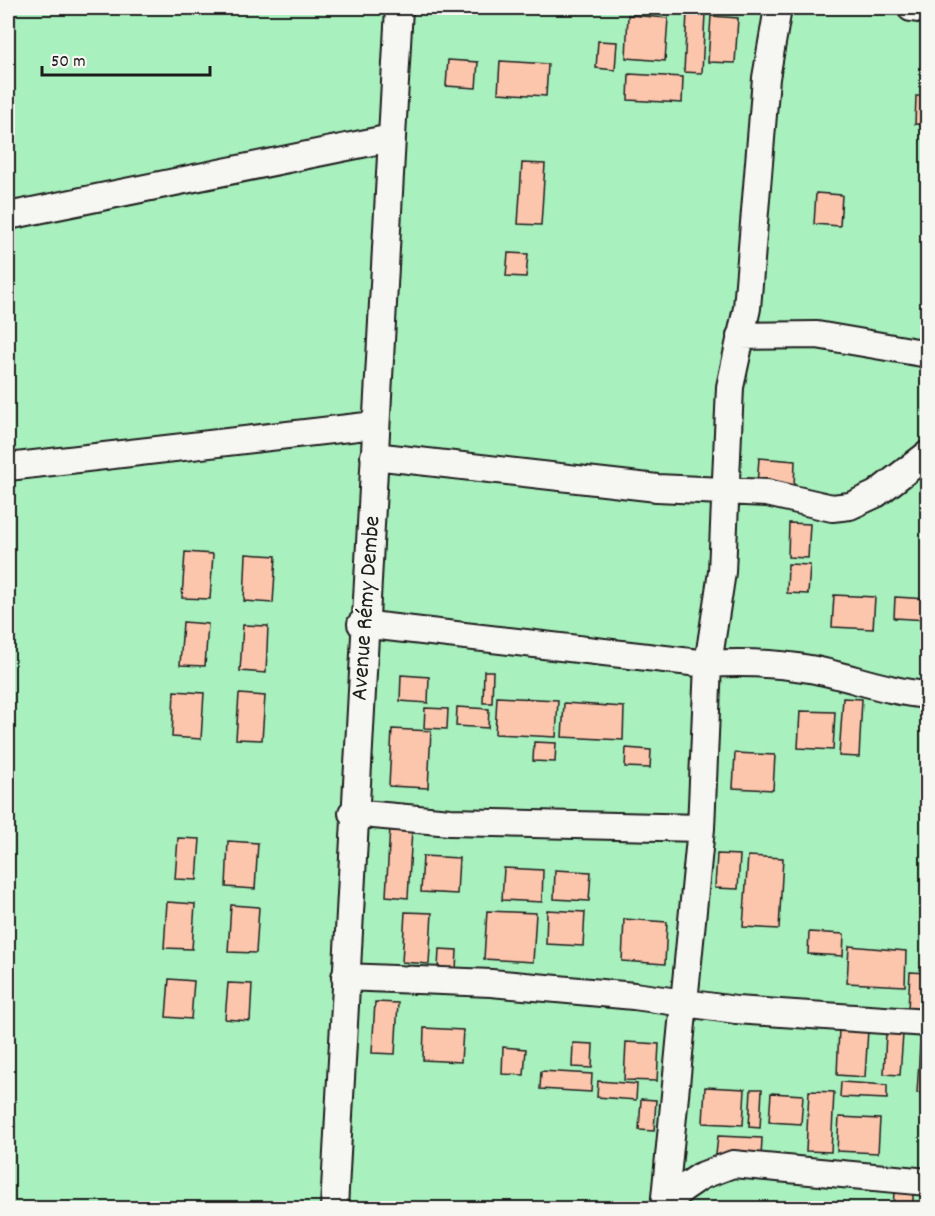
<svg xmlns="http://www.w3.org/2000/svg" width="935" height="1216" viewBox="0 0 935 1216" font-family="Dekko,sans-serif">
	<rect width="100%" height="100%" fill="#f6f6f2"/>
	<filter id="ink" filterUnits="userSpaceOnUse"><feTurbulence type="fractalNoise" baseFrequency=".0167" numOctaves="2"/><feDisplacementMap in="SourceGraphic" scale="12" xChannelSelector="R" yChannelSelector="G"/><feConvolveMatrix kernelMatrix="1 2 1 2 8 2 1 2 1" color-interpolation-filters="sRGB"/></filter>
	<g filter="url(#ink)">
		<path fill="#a8f0bd" stroke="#62866c" stroke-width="1.5" d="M 8,8 L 927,8 L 927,1208 L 8,1208 Z"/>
		<path fill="#fbc6ac" stroke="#1c1c1c" stroke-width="1.5" d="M 687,12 L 705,13 L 702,73 L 684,72 Z
			M 628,15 L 668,18 L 665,61 L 626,58 Z
			M 711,16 L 738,18 L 735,63 L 708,62 Z
			M 598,41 L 617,42 L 615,70 L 596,68 Z
			M 448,60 L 478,62 L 476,88 L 446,86 Z
			M 500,61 L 548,64 L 546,96 L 498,93 Z
			M 629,74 L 683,77 L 682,103 L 628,100 Z
			M 916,96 L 928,96 L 928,125 L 915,124 Z
			M 522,163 L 545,164 L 541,225 L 518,224 Z
			M 816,193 L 842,195 L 840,226 L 814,224 Z
			M 508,253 L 528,254 L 526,277 L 506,276 Z
			M 759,458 L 795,461 L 794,487 L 757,485 Z
			M 789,523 L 810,524 L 808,558 L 788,557 Z
			M 185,552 L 213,554 L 210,599 L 182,598 Z
			M 246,554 L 276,556 L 273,603 L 244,601 Z
			M 788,564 L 810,565 L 808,594 L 787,593 Z
			M 834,595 L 875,597 L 873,629 L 832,627 Z
			M 895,597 L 928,599 L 928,620 L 894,618 Z
			M 183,622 L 208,624 L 205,666 L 180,665 Z
			M 243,625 L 268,626 L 266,673 L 240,671 Z
			M 484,671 L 493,671 L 492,703 L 483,703 Z
			M 401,675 L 429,677 L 428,703 L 400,701 Z
			M 174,691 L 204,693 L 201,739 L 172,737 Z
			M 239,694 L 265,696 L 262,740 L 236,739 Z
			M 497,697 L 558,700 L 556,737 L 495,734 Z
			M 843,698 L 862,699 L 859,757 L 839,756 Z
			M 564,703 L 624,707 L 623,740 L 562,737 Z
			M 457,707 L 489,709 L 488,728 L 456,726 Z
			M 425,708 L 448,709 L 447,729 L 424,728 Z
			M 800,711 L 835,712 L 833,750 L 798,748 Z
			M 392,729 L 431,731 L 428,788 L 389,786 Z
			M 534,742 L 556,743 L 555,762 L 533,761 Z
			M 626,748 L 651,750 L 650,768 L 625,767 Z
			M 735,753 L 775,755 L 773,790 L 733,788 Z
			M 390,827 L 412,829 L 408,898 L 386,896 Z
			M 178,838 L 200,839 L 197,880 L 175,879 Z
			M 228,841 L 258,843 L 255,889 L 226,887 Z
			M 717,854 L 740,855 L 738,889 L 715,888 Z
			M 423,856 L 459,858 L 457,894 L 421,892 Z
			M 748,856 L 783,858 L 779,929 L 743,927 Z
			M 504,868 L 543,870 L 542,902 L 502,900 Z
			M 555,870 L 591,872 L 589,901 L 554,899 Z
			M 167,902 L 195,904 L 192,949 L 164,948 Z
			M 231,905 L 259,907 L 256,953 L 228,952 Z
			M 547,910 L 585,912 L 583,946 L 546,944 Z
			M 487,911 L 536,913 L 533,962 L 484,959 Z
			M 405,912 L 432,913 L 429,964 L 402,962 Z
			M 624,919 L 667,922 L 665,964 L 622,961 Z
			M 809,932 L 844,934 L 843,956 L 808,954 Z
			M 849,946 L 906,951 L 905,986 L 847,983 Z
			M 439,949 L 457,950 L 456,970 L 438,969 Z
			M 910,972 L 928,973 L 928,1011 L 908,1010 Z
			M 169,979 L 194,981 L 191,1019 L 166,1017 Z
			M 228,983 L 252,984 L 250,1021 L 225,1019 Z
			M 375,1002 L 398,1003 L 395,1054 L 372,1053 Z
			M 424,1028 L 463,1030 L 461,1062 L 423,1060 Z
			M 839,1028 L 868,1030 L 865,1077 L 837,1075 Z
			M 886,1033 L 903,1034 L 900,1075 L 884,1074 Z
			M 626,1042 L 659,1044 L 657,1081 L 624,1080 Z
			M 573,1043 L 593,1044 L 592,1068 L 572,1067 Z
			M 920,1046 L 928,1046 L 928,1094 L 917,1093 Z
			M 503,1047 L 526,1049 L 524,1075 L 502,1074 Z
			M 541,1071 L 592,1074 L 591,1092 L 540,1089 Z
			M 598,1081 L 637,1084 L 636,1100 L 597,1097 Z
			M 841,1082 L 887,1085 L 887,1099 L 840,1097 Z
			M 705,1087 L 745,1089 L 743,1125 L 703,1123 Z
			M 751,1089 L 762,1089 L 760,1128 L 749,1127 Z
			M 809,1091 L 834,1092 L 831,1152 L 806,1151 Z
			M 771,1093 L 803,1095 L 801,1124 L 769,1122 Z
			M 641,1099 L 656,1100 L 654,1131 L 639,1130 Z
			M 839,1117 L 880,1119 L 878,1153 L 837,1151 Z
			M 718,1136 L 762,1138 L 761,1158 L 716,1155 Z
			M 894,1191 L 913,1192 L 913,1208 L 893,1208 Z"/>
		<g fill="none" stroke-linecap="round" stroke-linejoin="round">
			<g stroke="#1c1c1c" stroke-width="30">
				<path id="minor" d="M 911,8 L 925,10
					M 8,216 L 391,138
					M 740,336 L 817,335 L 928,354
					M 374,456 L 657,488 L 767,493 L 832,508 L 850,506 L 876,494 L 928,454
					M 8,467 L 375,425
					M 361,624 L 708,664 C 742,662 776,663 810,669 C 849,676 887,692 928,695
					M 352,813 L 450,822 L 701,828
					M 345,977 L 491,983 L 634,996 L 736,1010 L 928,1023
					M 665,1206 L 682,1189 L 701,1176 L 733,1164 L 928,1182
					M 334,1208 C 353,808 374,408 399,8
					M 664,1208 L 701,828 L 708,664 L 722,572 L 730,387 L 747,308 L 766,78 L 778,8"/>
			</g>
			<use href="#minor" stroke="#f6f6f2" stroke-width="26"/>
		</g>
	</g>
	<g text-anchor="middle" stroke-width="4.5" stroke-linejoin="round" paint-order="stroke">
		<g font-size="24" fill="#1c1c1c" stroke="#f6f6f2">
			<text transform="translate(364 608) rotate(-86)" y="8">Avenue Rémy Dembe</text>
		</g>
	</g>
	<rect width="935" height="1216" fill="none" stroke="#f6f6f2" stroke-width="30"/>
	<rect x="15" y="15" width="905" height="1186" fill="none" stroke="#1c1c1c" stroke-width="2" filter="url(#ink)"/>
	<path d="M42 66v9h168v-9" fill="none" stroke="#1c1c1c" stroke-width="3"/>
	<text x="51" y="66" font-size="18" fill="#1c1c1c" stroke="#f6f6f2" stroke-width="4.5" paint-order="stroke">50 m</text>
</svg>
